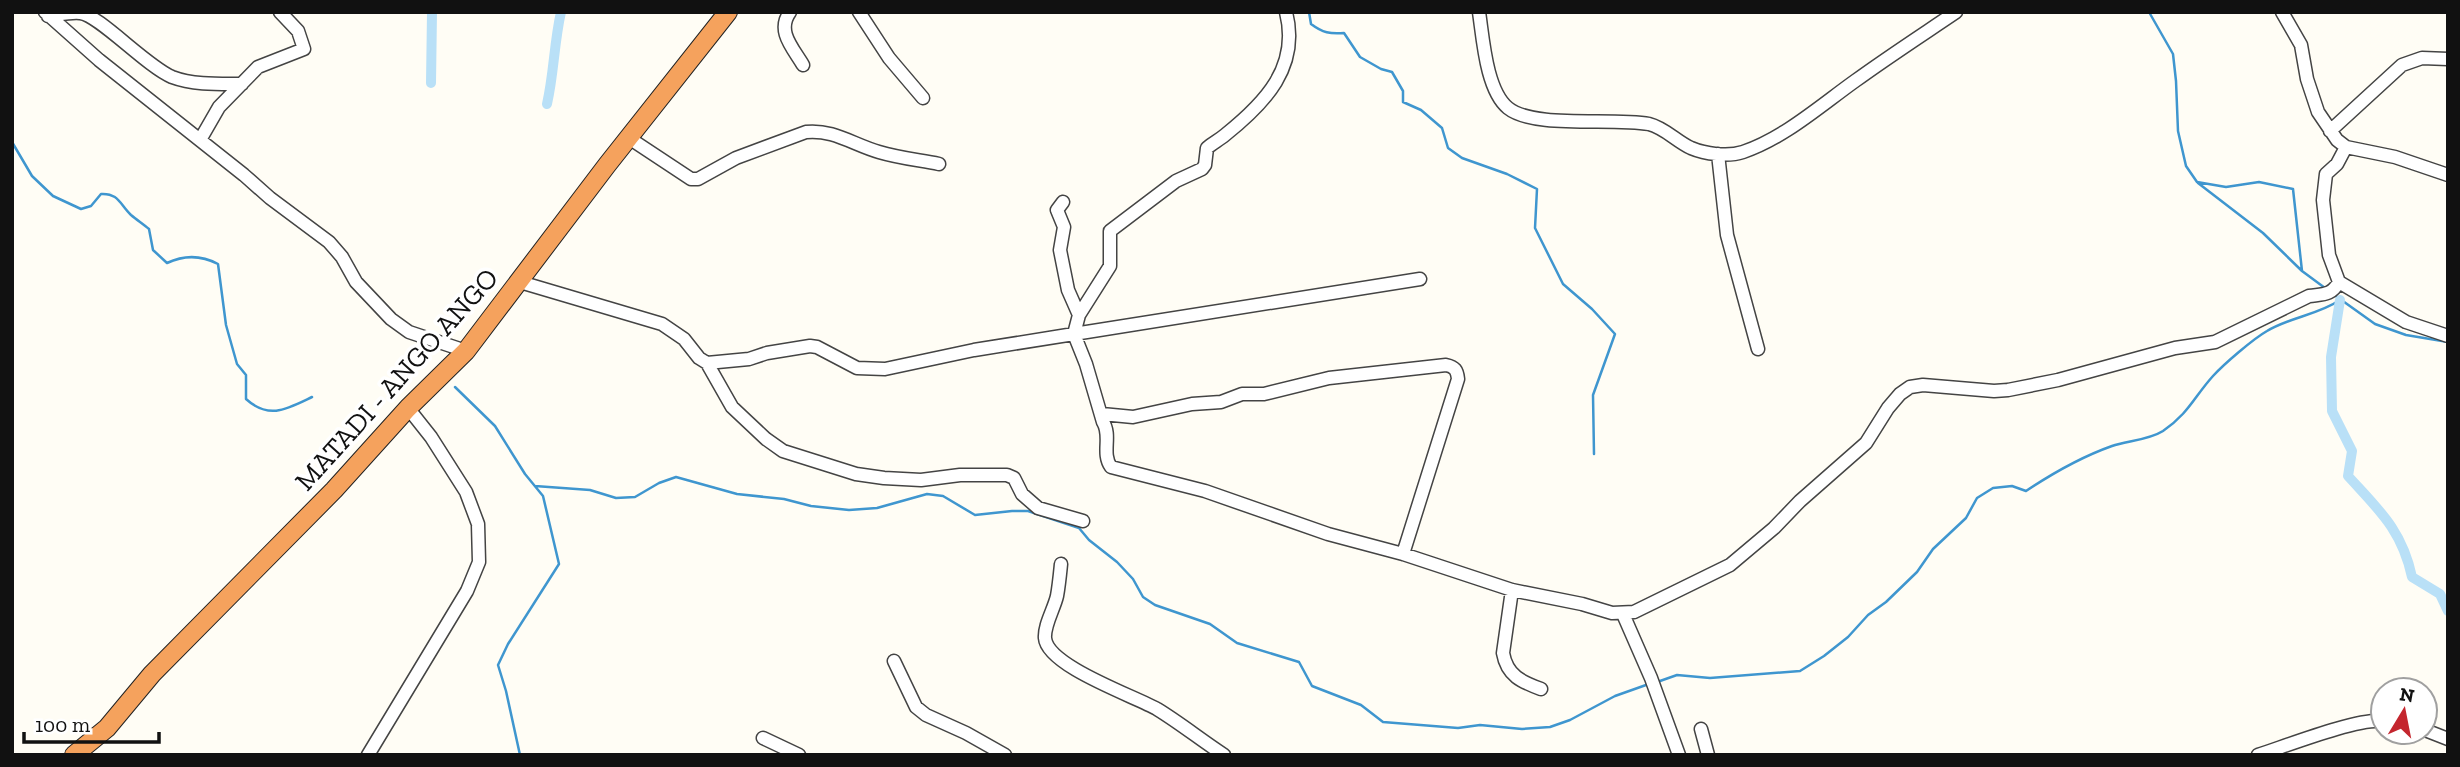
<svg xmlns="http://www.w3.org/2000/svg" width="2460" height="767" viewBox="0 0 2460 767" font-family="'Zilla Slab',serif">
	<rect width="100%" height="100%" fill="#fffdf5"/>
	<g fill="none" stroke-linecap="round" stroke-linejoin="round">
		<path stroke="#3f96cf" stroke-width="2.5" d="M 1309,12 L 1311,24 C 1323,33 1330,34 1344,33 L 1360,57 L 1381,69 L 1392,72 L 1403,91 L 1403,102 L 1421,110 L 1442,128 L 1448,148 L 1462,158 L 1507,174 L 1537,189 L 1535,228 L 1563,284 L 1592,309 L 1615,334 L 1593,395 L 1594,454
			M 2149,12 L 2173,54 L 2176,81 L 2178,131 L 2186,166 L 2197,182 L 2226,187 L 2259,182 L 2293,189 L 2302,271 L 2325,288
			M 12,142 L 32,176 L 53,196 L 81,209 L 91,206 L 101,194 C 119,193 120,205 131,215 C 137,220 143,224 149,229 L 153,250 L 167,263 C 184,255 201,255 218,264 L 226,325 L 237,364 L 246,375 L 246,399 C 269,420 287,409 312,397
			M 2198,183 L 2263,233 L 2302,271
			M 2333,294 L 2375,324 L 2406,335 L 2448,342
			M 455,387 L 495,426 L 525,474 L 543,496 L 559,564 L 508,644 L 498,665 L 506,691 L 520,755
			M 535,486 L 590,490 L 616,498 L 635,497 L 659,483 L 676,477 L 737,494 L 784,499 L 811,506 L 849,510 L 877,508 L 927,494 L 943,496 L 975,515 L 1012,511 L 1028,511 L 1079,528 L 1089,540 L 1117,562 L 1133,579 L 1143,597 L 1155,605 L 1210,624 L 1237,643 L 1299,662 L 1312,686 L 1361,705 L 1383,722 L 1458,728 L 1480,725 L 1522,729 L 1550,727 L 1570,720 L 1615,696 L 1646,685
			M 1660,681 L 1677,675 L 1710,678 L 1800,671 L 1824,656 L 1848,637 L 1868,615 L 1886,602 L 1917,572 L 1933,549 L 1966,518 L 1977,498 L 1993,488 L 2012,486 L 2026,491 C 2053,473 2081,457 2112,446 C 2127,441 2149,440 2163,431 C 2189,413 2194,397 2213,376 C 2224,364 2253,339 2267,331 C 2290,317 2318,315 2340,300"/>
		<path stroke="#b9e0f7" stroke-width="10" d="M 431,83 L 432,12
			M 547,104 C 554,73 554,43 561,12
			M 2340,300 L 2331,357 L 2332,411 L 2352,451 L 2348,476 C 2379,510 2402,530 2412,577 L 2440,594 L 2448,611"/>
		<g stroke="#444" stroke-width="15">
			<path id="minor" d="M 45,12 L 99,60 L 244,175 L 270,198 L 329,242 L 342,257 L 356,282 L 391,319 L 409,332 L 466,351
				M 790,12 C 776,31 793,48 803,65
				M 859,12 L 889,58 L 923,98
				M 1286,12 C 1300,67 1265,103 1225,135 C 1219,140 1213,143 1207,148 L 1205,165 L 1202,169 L 1176,181 L 1110,231 L 1110,266 L 1079,315 L 1074,334 L 1420,279
				M 1479,12 C 1483,38 1486,90 1508,108 C 1534,129 1613,117 1649,124 C 1665,128 1676,141 1691,148 C 1705,154 1728,157 1743,152 C 1784,138 1820,106 1855,81 C 1888,57 1922,35 1956,12
				M 2282,12 L 2301,45 L 2307,79 L 2318,112 L 2337,140 L 2346,147 L 2395,157 L 2448,175
				M 48,16 C 58,15 70,12 80,13 C 98,14 146,66 172,77 C 193,85 219,84 242,84
				M 2330,131 L 2402,65 L 2422,58 L 2448,59
				M 629,138 L 691,179 L 698,179 L 736,158 L 806,132 C 833,129 854,145 879,152 C 899,158 919,160 939,164
				M 200,140 L 219,107 L 258,67 L 304,49 L 298,31 L 280,12
				M 1718,154 L 1727,235 L 1758,349
				M 1063,202 L 1057,210 L 1064,227 L 1060,250 L 1068,290 L 1079,315
				M 520,282 L 662,324 L 684,339 L 699,358 L 707,363 L 749,359 L 767,353 L 810,346 L 817,347 L 857,368 L 885,369 L 974,350 L 1074,334 L 1086,364 L 1103,422 C 1112,436 1101,453 1111,467 L 1205,491 L 1328,534 L 1403,554 L 1512,590 L 1582,604 L 1612,613 L 1634,612 L 1730,565 L 1774,528 L 1800,501 L 1866,443 L 1888,408 L 1900,394 L 1910,387 L 1923,385 L 1994,391 L 2008,390 L 2058,380 L 2175,348 L 2215,342 L 2309,296 C 2323,294 2331,296 2339,282 L 2329,255 L 2323,200 L 2326,174 L 2337,164 L 2346,147
				M 2339,282 L 2406,322 L 2448,336
				M 707,363 L 732,407 L 766,439 L 783,451 L 856,474 L 884,478 L 921,480 L 960,475 L 1007,475 L 1014,478 L 1022,494 L 1038,508 L 1083,521
				M 1102,414 L 1133,417 L 1192,404 L 1221,402 L 1242,394 L 1264,394 L 1329,378 L 1446,365 C 1455,367 1457,370 1458,379 L 1403,554
				M 1061,564 C 1060,574 1059,585 1057,596 C 1054,609 1044,625 1045,638 C 1047,666 1134,696 1157,709 C 1180,723 1201,740 1224,755
				M 1512,590 L 1503,653 C 1507,676 1522,682 1541,689
				M 1623,614 L 1651,678 L 1679,755
				M 894,661 L 916,707 L 926,715 L 966,733 L 1005,755
				M 1701,729 L 1708,755
				M 2425,730 L 2448,739
				M 763,738 L 799,755
				M 368,755 L 467,591 L 479,562 L 478,524 L 466,492 L 431,437 L 408,408
				M 2258,755 C 2286,746 2357,718 2383,721"/>
		</g>
		<g stroke="#222" stroke-width="20">
			<path id="highway" d="M 74,755 L 107,728 L 152,674 L 334,490 L 408,408 L 466,351 L 607,165 L 728,12"/>
		</g>
		<use href="#minor" stroke="#fff" stroke-width="12"/>
		<use href="#highway" stroke="#f5a25d" stroke-width="18"/>
	</g>
	<g text-anchor="middle" stroke-width="7" stroke-linejoin="round" paint-order="stroke">
		<g font-size="28" fill="#111" stroke="#fff">
			<text transform="translate(396 379) rotate(-48)" y="10">MATADI - ANGO ANGO</text>
		</g>
	</g>
	<rect width="2460" height="767" fill="none" stroke="#111111" stroke-width="28"/>
	<g transform="translate(2404 711) rotate(10)"><circle r="33" fill="#ffffff" stroke="#a0a0a0" stroke-width="2"/>
	<path d="M0-5L12 26L0 18L-12 26Z" fill="#c4262e"/>
	<text y="-10" font-size="19" font-weight="bold" text-anchor="middle" fill="#111111">N</text>
	</g>
	<path d="M24 732v10h135v-10" fill="none" stroke="#111111" stroke-width="3.5"/>
	<text x="35" y="732" font-size="21" fill="#111111" stroke="#ffffff" stroke-width="5" paint-order="stroke">100 m</text>
</svg>
